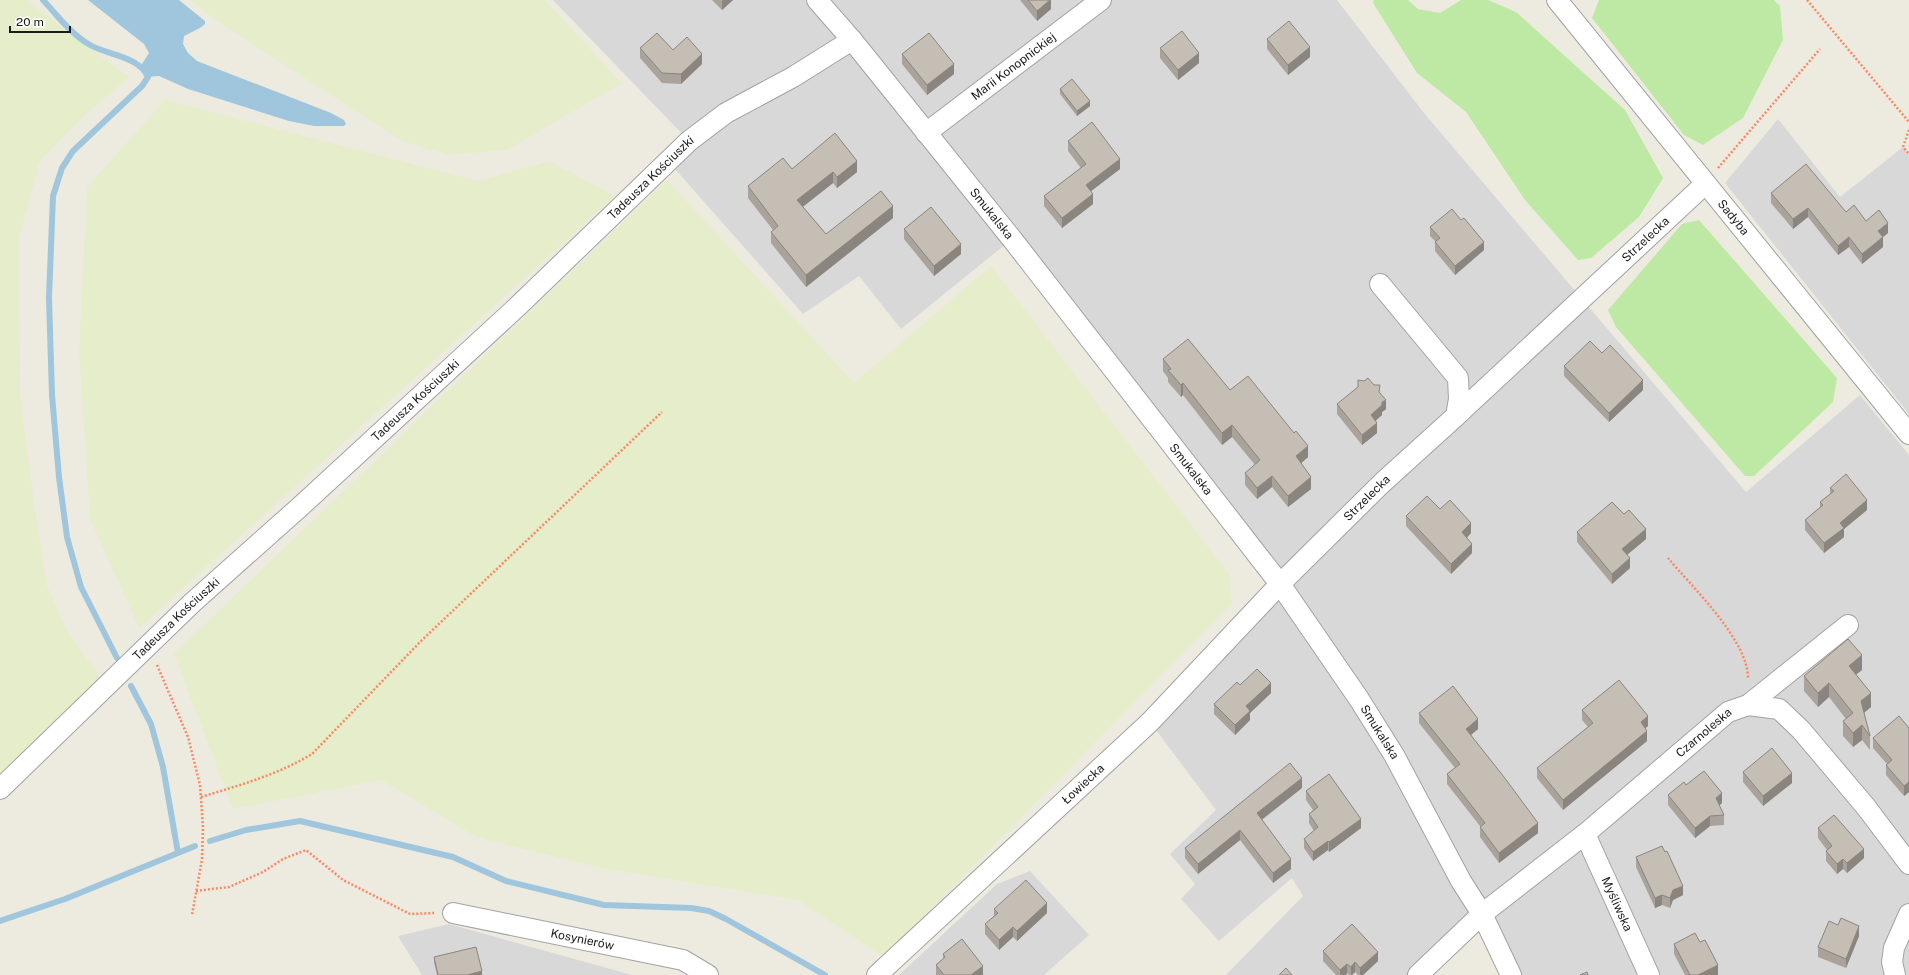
<svg xmlns="http://www.w3.org/2000/svg" width="1909" height="975" viewBox="0 0 1909 975" font-family="'Public Sans',sans-serif">
	<rect width="100%" height="100%" fill="#edebe0"/>
	<path fill="#d9d8d8" d="M 553,0 L 1337,0 L 1424,113 L 1746,492 L 1860,395 L 1909,455 L 1909,975 L 1512,975 L 1482,914 L 1417,975 L 1226,975 L 1303,896 L 1292,878 L 1219,941 L 1181,899 L 1195,884 L 1170,854 L 1216,810 L 1150,722 L 1280,584 L 1012,239 L 901,329 L 859,276 L 803,314 L 675,169 L 689,141 Z
		M 1778,119 L 1840,197 L 1903,147 L 1909,154 L 1909,414 L 1725,183 Z
		M 1030,871 L 1089,935 L 1044,975 L 899,975 L 997,884 Z
		M 449,924 L 632,975 L 422,975 L 398,936 Z"/>
	<path fill="#e6edcb" d="M 0,0 L 26,0 L 129,77 L 86,114 L 40,161 L 19,237 L 20,395 L 35,510 L 47,586 L 69,634 L 100,677 L 0,776 Z
		M 190,0 L 545,0 L 622,83 L 507,150 L 448,155 L 402,141 L 218,22 Z
		M 165,100 L 478,181 L 550,161 L 615,196 L 139,628 L 90,519 L 79,352 L 87,187 Z
		M 667,180 L 854,383 L 991,266 L 1229,574 L 1232,603 L 884,957 L 798,900 L 606,869 L 476,837 L 381,780 L 233,809 L 174,654 Z"/>
	<path fill="#bde9a4" d="M 1374,0 L 1408,0 L 1418,9 L 1440,13 L 1461,0 L 1488,0 L 1516,12 L 1625,110 L 1663,178 L 1639,217 L 1591,258 L 1578,260 L 1525,200 L 1466,112 L 1417,73 L 1373,3 Z
		M 1599,0 L 1774,0 L 1780,6 L 1783,40 L 1743,118 L 1703,145 L 1684,135 L 1592,18 Z
		M 1699,220 L 1837,378 L 1833,402 L 1754,476 L 1745,476 L 1616,327 L 1608,310 L 1682,224 Z"/>
	<path fill="#9fc6dc" d="M 88,0 L 179,0 L 205,21 L 205,24 L 200,28 L 184,36 L 183,44 L 188,53 L 197,61 L 331,113 L 344,120 L 346,124 L 344,126 L 314,126 L 289,121 L 188,89 L 159,76 L 146,77 L 141,70 L 142,64 L 149,53 L 144,44 Z"/>
	<g fill="none" stroke-linecap="round" stroke-linejoin="round">
		<path stroke="#9fc6dc" stroke-width="6" d="M 43,0 C 57,15 71,34 90,45 C 107,55 139,56 148,77 L 142,86 L 73,151 L 62,168 L 53,196 L 49,298 L 52,395 L 59,477 L 67,537 L 81,587 L 117,658
			M 131,686 L 151,724 L 163,767 L 178,853
			M 210,841 L 246,830 L 300,821 L 453,857 L 506,881 L 604,905 L 691,908 L 709,911 L 726,919 L 825,975
			M 0,921 L 65,899 L 195,846"/>
		<g stroke="#a2a2a2" stroke-width="22">
			<g id="minor">
				<path id="s1" d="M 817,0 L 852,40 L 1012,239 L 1280,584 L 1359,699 L 1394,755 L 1461,881 L 1482,914 L 1511,975"/>
				<path id="s2" d="M 1557,0 L 1909,434"/>
				<path id="s3" d="M 926,133 L 1101,0"/>
				<path id="s4" d="M 1456,416 L 1705,184"/>
				<path d="M 1748,705 L 1848,625"/>
				<path id="s5" d="M 0,789 L 192,603 L 302,505 L 517,307 L 689,141 L 726,113 L 793,77 L 852,40"/>
				<path id="s6" d="M 1585,834 L 1649,975"/>
				<path id="s7" d="M 453,913 L 683,960 L 708,975"/>
				<path id="s8" d="M 877,975 L 1150,722 L 1280,584 L 1382,483 L 1456,416 L 1459,399 L 1458,378 L 1380,284"/>
				<path id="s9" d="M 1418,975 L 1482,914 L 1585,834 L 1728,712 L 1748,705 L 1779,709 L 1801,730 L 1866,807 L 1909,864"/>
				<path d="M 1895,975 L 1892,962 L 1894,948 L 1909,914"/>
			</g>
		</g>
		<path stroke="#fc8763" stroke-width="2.5" stroke-dasharray="2 2" stroke-linecap="butt" d="M 1807,0 L 1909,122
			M 1909,130 L 1903,147 L 1909,154
			M 1718,168 L 1820,49
			M 1668,558 C 1692,587 1748,640 1748,678
			M 157,665 L 188,737 L 200,785 L 203,828 L 202,859 L 192,915
			M 201,797 C 240,785 277,775 312,754 L 421,641 L 662,412
			M 196,891 L 229,887 L 263,872 L 283,859 L 306,850 L 343,880 L 410,914 L 434,913"/>
		<use href="#minor" stroke="#fff" stroke-width="20"/>
	</g>
	<path fill="#a9a39b" d="M 712,0 L 733,0 L 722,10 Z
		M 1020,0 L 1051,0 L 1051,9 L 1037,21 Z
		M 1267,39 L 1310,57 L 1288,75 L 1267,49 Z
		M 640,48 L 673,50 L 702,64 L 681,84 L 662,83 L 640,58 Z
		M 1160,48 L 1199,63 L 1178,80 L 1160,58 Z
		M 902,54 L 954,74 L 927,95 L 902,64 Z
		M 1060,89 L 1090,106 L 1077,116 L 1060,94 Z
		M 1068,141 L 1120,169 L 1091,191 L 1093,204 L 1062,228 L 1044,206 L 1044,196 L 1081,168 L 1068,151 Z
		M 792,169 L 857,172 L 837,188 L 833,183 L 803,207 L 826,234 L 893,218 L 806,287 L 771,243 L 771,232 L 773,230 L 748,198 L 748,186 Z
		M 1771,193 L 1846,212 L 1866,221 L 1888,233 L 1883,237 L 1883,247 L 1862,264 L 1849,247 L 1838,255 L 1808,217 L 1793,229 L 1771,203 Z
		M 1461,220 L 1484,250 L 1455,275 L 1435,251 L 1435,242 L 1436,242 L 1430,236 L 1430,227 Z
		M 904,229 L 961,254 L 934,276 L 904,239 Z
		M 1602,353 L 1643,390 L 1609,422 L 1564,376 L 1564,366 Z
		M 1163,359 L 1230,390 L 1308,457 L 1301,463 L 1311,489 L 1288,507 L 1272,487 L 1257,499 L 1245,485 L 1245,473 L 1255,465 L 1232,437 L 1222,445 L 1183,395 L 1181,397 L 1168,382 L 1168,378 L 1163,371 Z
		M 1380,393 L 1386,409 L 1382,412 L 1382,415 L 1376,420 L 1377,433 L 1362,445 L 1337,414 L 1337,404 Z
		M 1830,488 L 1867,510 L 1844,529 L 1844,537 L 1824,553 L 1805,530 L 1805,520 L 1820,507 L 1820,502 L 1830,494 Z
		M 1440,509 L 1471,533 L 1467,538 L 1472,553 L 1451,574 L 1406,526 L 1406,516 Z
		M 1577,532 L 1646,539 L 1627,555 L 1630,568 L 1612,584 L 1577,542 Z
		M 1862,670 L 1856,674 L 1871,707 L 1864,713 L 1870,736 L 1870,750 L 1862,740 L 1853,747 L 1843,736 L 1843,721 L 1846,719 L 1829,697 L 1818,707 L 1804,691 L 1804,676 Z
		M 1240,685 L 1271,693 L 1250,713 L 1250,720 L 1235,735 L 1214,714 L 1214,704 Z
		M 1582,710 L 1648,726 L 1645,728 L 1647,741 L 1563,810 L 1537,778 L 1537,768 L 1588,727 L 1582,720 Z
		M 1419,713 L 1478,729 L 1471,735 L 1538,833 L 1499,863 L 1480,837 L 1480,826 L 1447,784 L 1447,774 L 1455,768 L 1419,723 Z
		M 1909,728 L 1909,792 L 1904,796 L 1886,775 L 1886,765 L 1887,764 L 1873,748 L 1873,738 Z
		M 1743,772 L 1792,783 L 1763,806 L 1743,782 Z
		M 1686,785 L 1722,803 L 1719,806 L 1724,815 L 1724,825 L 1710,826 L 1695,838 L 1668,805 L 1668,795 Z
		M 1302,788 L 1262,820 L 1291,869 L 1273,883 L 1240,840 L 1198,874 L 1185,858 L 1185,848 Z
		M 1306,791 L 1361,828 L 1329,852 L 1328,850 L 1313,861 L 1304,848 L 1304,839 L 1314,831 L 1309,823 L 1309,814 L 1313,810 L 1306,800 Z
		M 1818,828 L 1864,858 L 1847,873 L 1843,869 L 1837,874 L 1826,861 L 1826,851 L 1827,850 L 1818,838 Z
		M 1636,857 L 1683,895 L 1673,900 L 1670,908 L 1662,905 L 1655,908 L 1636,867 Z
		M 994,909 L 1047,913 L 1017,941 L 1013,937 L 999,950 L 985,934 L 985,924 L 994,916 Z
		M 1859,936 L 1846,968 L 1818,957 L 1818,947 Z
		M 1674,944 L 1718,975 L 1685,975 L 1674,954 Z
		M 1323,951 L 1378,961 L 1363,975 L 1358,975 L 1355,972 L 1352,975 L 1349,975 L 1347,973 L 1346,975 L 1336,975 L 1323,961 Z
		M 943,954 L 983,975 L 936,975 L 936,965 L 943,959 Z
		M 434,957 L 482,975 L 437,975 L 434,962 Z"/>
	<path fill="#8a857e" d="M 723,0 L 733,0 L 722,10 L 722,1 Z
		M 1050,0 L 1051,0 L 1051,9 L 1037,21 L 1037,11 Z
		M 1310,47 L 1310,57 L 1288,75 L 1288,65 Z
		M 1199,53 L 1199,63 L 1178,80 L 1178,70 Z
		M 702,54 L 702,64 L 681,84 L 681,74 Z
		M 954,64 L 954,74 L 927,95 L 927,85 Z
		M 1090,101 L 1090,106 L 1077,116 L 1077,111 Z
		M 1120,159 L 1120,169 L 1086,195 L 1086,185 Z
		M 857,161 L 857,172 L 837,188 L 837,177 Z
		M 833,172 L 833,183 L 797,211 L 797,200 Z
		M 1093,194 L 1093,204 L 1062,228 L 1062,218 Z
		M 893,206 L 893,218 L 806,287 L 806,275 Z
		M 1808,208 L 1808,217 L 1793,229 L 1793,219 Z
		M 1888,223 L 1888,233 L 1878,241 L 1878,231 Z
		M 1849,237 L 1849,247 L 1838,255 L 1838,246 Z
		M 1883,237 L 1883,247 L 1862,264 L 1862,254 Z
		M 1484,242 L 1484,250 L 1455,275 L 1455,266 Z
		M 961,244 L 961,254 L 934,276 L 934,266 Z
		M 1643,380 L 1643,390 L 1609,422 L 1609,413 Z
		M 1183,383 L 1183,395 L 1181,397 L 1181,385 Z
		M 1386,400 L 1386,409 L 1382,412 L 1382,415 L 1371,425 L 1371,415 L 1382,402 Z
		M 1377,423 L 1377,433 L 1362,445 L 1362,435 Z
		M 1232,425 L 1232,437 L 1222,445 L 1222,433 Z
		M 1308,446 L 1308,457 L 1296,468 L 1296,456 Z
		M 1272,476 L 1272,487 L 1257,499 L 1257,488 Z
		M 1311,477 L 1311,489 L 1288,507 L 1288,496 Z
		M 1867,500 L 1867,510 L 1844,529 L 1844,537 L 1824,553 L 1824,543 L 1840,523 Z
		M 1471,523 L 1471,533 L 1462,542 L 1462,532 Z
		M 1646,529 L 1646,539 L 1622,559 L 1622,549 Z
		M 1472,544 L 1472,553 L 1451,574 L 1451,564 Z
		M 1630,558 L 1630,568 L 1612,584 L 1612,574 Z
		M 1862,655 L 1862,670 L 1849,680 L 1849,666 Z
		M 1271,683 L 1271,693 L 1250,713 L 1250,720 L 1235,735 L 1235,725 L 1246,706 Z
		M 1829,683 L 1829,697 L 1818,707 L 1818,693 Z
		M 1871,693 L 1871,707 L 1861,715 L 1861,701 Z
		M 1648,716 L 1648,726 L 1641,732 L 1641,722 Z
		M 1478,719 L 1478,729 L 1466,739 L 1466,729 Z
		M 1862,725 L 1862,740 L 1853,747 L 1853,733 Z
		M 1647,731 L 1647,741 L 1563,810 L 1563,800 Z
		M 1792,773 L 1792,783 L 1763,806 L 1763,796 Z
		M 1302,778 L 1302,788 L 1257,823 L 1257,813 Z
		M 1909,782 L 1909,792 L 1904,796 L 1904,786 Z
		M 1722,793 L 1722,803 L 1716,808 L 1716,798 Z
		M 1710,816 L 1710,826 L 1695,838 L 1695,828 Z
		M 1361,819 L 1361,828 L 1329,852 L 1329,842 Z
		M 1538,823 L 1538,833 L 1499,863 L 1499,853 Z
		M 1240,830 L 1240,840 L 1198,874 L 1198,864 Z
		M 1328,841 L 1328,850 L 1313,861 L 1313,852 Z
		M 1864,849 L 1864,858 L 1847,873 L 1847,863 Z
		M 1291,859 L 1291,869 L 1273,883 L 1273,873 Z
		M 1843,859 L 1843,869 L 1837,874 L 1837,864 Z
		M 1683,886 L 1683,895 L 1673,900 L 1670,908 L 1670,898 L 1673,890 Z
		M 1662,895 L 1662,905 L 1655,908 L 1655,898 Z
		M 1047,903 L 1047,913 L 1017,941 L 1017,931 Z
		M 1859,926 L 1859,936 L 1846,968 L 1846,959 Z
		M 1013,927 L 1013,937 L 999,950 L 999,940 Z
		M 1378,952 L 1378,961 L 1363,975 L 1360,975 L 1360,968 Z
		M 1355,962 L 1355,972 L 1352,975 L 1351,975 L 1351,967 Z
		M 1347,964 L 1347,973 L 1346,975 L 1340,975 L 1340,970 Z
		M 1718,965 L 1718,975 L 1698,975 Z
		M 983,966 L 983,975 L 971,975 Z
		M 482,971 L 482,975 L 467,975 Z"/>
	<path fill="#c5beb4" stroke="#8a857e" d="M 1028,0 L 1050,0 L 1037,11 Z
		M 1289,21 L 1310,47 L 1288,65 L 1267,39 Z
		M 1182,31 L 1199,53 L 1178,70 L 1160,48 Z
		M 657,33 L 673,50 L 687,37 L 702,54 L 681,74 L 662,73 L 640,48 Z
		M 929,33 L 954,64 L 927,85 L 902,54 Z
		M 1072,79 L 1090,101 L 1077,111 L 1060,89 Z
		M 1092,122 L 1120,159 L 1086,185 L 1093,194 L 1062,218 L 1044,196 L 1086,164 L 1068,141 Z
		M 835,133 L 857,161 L 837,177 L 833,172 L 797,200 L 826,234 L 881,191 L 893,206 L 806,275 L 771,232 L 778,226 L 748,186 L 783,158 L 792,169 Z
		M 1806,164 L 1846,212 L 1854,205 L 1866,221 L 1879,210 L 1888,223 L 1878,231 L 1883,237 L 1862,254 L 1849,237 L 1838,246 L 1808,208 L 1793,219 L 1771,193 Z
		M 931,207 L 961,244 L 934,266 L 904,229 Z
		M 1452,209 L 1461,220 L 1464,218 L 1484,242 L 1455,266 L 1435,242 L 1440,238 L 1430,227 Z
		M 1188,339 L 1230,390 L 1248,376 L 1294,433 L 1296,431 L 1308,446 L 1296,456 L 1311,477 L 1288,496 L 1272,476 L 1257,488 L 1245,473 L 1260,460 L 1232,425 L 1222,433 L 1183,383 L 1181,385 L 1168,370 L 1171,369 L 1163,359 Z
		M 1590,341 L 1602,353 L 1610,345 L 1643,380 L 1609,413 L 1564,366 Z
		M 1368,378 L 1374,385 L 1380,385 L 1379,392 L 1386,400 L 1382,402 L 1382,405 L 1371,415 L 1377,423 L 1362,435 L 1337,404 L 1358,387 L 1358,380 L 1364,381 Z
		M 1846,474 L 1867,500 L 1840,523 L 1844,528 L 1824,543 L 1805,520 L 1823,505 L 1820,502 L 1834,491 L 1830,488 Z
		M 1427,496 L 1440,509 L 1450,500 L 1471,523 L 1462,532 L 1472,544 L 1451,564 L 1406,516 Z
		M 1612,502 L 1624,514 L 1629,510 L 1646,529 L 1622,549 L 1630,558 L 1612,574 L 1577,532 Z
		M 1848,639 L 1862,655 L 1849,666 L 1871,693 L 1861,701 L 1870,736 L 1862,725 L 1853,733 L 1843,721 L 1853,713 L 1829,683 L 1818,693 L 1804,676 Z
		M 1257,669 L 1271,683 L 1246,706 L 1250,711 L 1235,725 L 1214,704 L 1237,682 L 1240,685 Z
		M 1619,680 L 1648,716 L 1641,722 L 1647,731 L 1563,800 L 1537,768 L 1593,723 L 1582,710 Z
		M 1453,686 L 1478,719 L 1466,729 L 1504,777 L 1538,823 L 1499,853 L 1480,827 L 1485,823 L 1447,774 L 1460,764 L 1419,713 Z
		M 1899,716 L 1909,728 L 1909,782 L 1904,786 L 1886,765 L 1892,760 L 1873,738 Z
		M 1772,748 L 1792,773 L 1763,796 L 1743,772 Z
		M 1290,763 L 1302,778 L 1257,813 L 1291,859 L 1273,873 L 1240,830 L 1198,864 L 1185,848 Z
		M 1704,771 L 1722,793 L 1716,798 L 1724,815 L 1710,816 L 1695,828 L 1668,795 L 1684,782 L 1686,785 Z
		M 1329,774 L 1361,819 L 1329,842 L 1328,841 L 1313,852 L 1304,839 L 1318,827 L 1309,814 L 1318,807 L 1306,791 Z
		M 1834,815 L 1864,849 L 1847,863 L 1843,859 L 1837,864 L 1826,851 L 1832,846 L 1818,828 Z
		M 1662,846 L 1665,852 L 1667,851 L 1683,886 L 1673,890 L 1670,898 L 1662,895 L 1655,898 L 1636,857 Z
		M 1026,880 L 1047,903 L 1017,931 L 1013,927 L 999,940 L 985,924 L 998,913 L 994,909 Z
		M 1841,918 L 1859,926 L 1846,959 L 1818,947 L 1829,921 L 1838,925 Z
		M 1352,924 L 1378,952 L 1360,968 L 1355,962 L 1351,967 L 1347,964 L 1340,970 L 1323,951 Z
		M 1695,933 L 1700,942 L 1705,940 L 1718,965 L 1698,975 L 1690,975 L 1674,944 Z
		M 962,939 L 983,966 L 971,975 L 944,975 L 936,965 L 945,957 L 943,954 Z
		M 476,947 L 482,971 L 467,975 L 438,975 L 434,957 Z
		M 1286,968 L 1292,975 L 1279,975 Z
		M 1587,972 L 1588,975 L 1580,975 Z"/>
	<g text-anchor="middle" stroke-width="3" stroke-linejoin="round" paint-order="stroke">
		<g font-size="12" fill="#1b1b1b" stroke="#fff">
			<text dy="4" stroke="none"><textPath href="#s3" startOffset="110">Marii Konopnickiej</textPath></text>
			<text dy="4" stroke="none"><textPath href="#s5" startOffset="893">Tadeusza Kościuszki</textPath></text>
			<text dy="4" stroke="none"><textPath href="#s1" startOffset="276">Smukalska</textPath></text>
			<text dy="4" stroke="none"><textPath href="#s2" startOffset="280">Sadyba</textPath></text>
			<text dy="4" stroke="none"><textPath href="#s4" startOffset="259">Strzelecka</textPath></text>
			<text dy="4" stroke="none"><textPath href="#s5" startOffset="569">Tadeusza Kościuszki</textPath></text>
			<text dy="4" stroke="none"><textPath href="#s1" startOffset="600">Smukalska</textPath></text>
			<text dy="4" stroke="none"><textPath href="#s8" startOffset="684">Strzelecka</textPath></text>
			<text dy="4" stroke="none"><textPath href="#s5" startOffset="245">Tadeusza Kościuszki</textPath></text>
			<text dy="4" stroke="none"><textPath href="#s1" startOffset="924">Smukalska</textPath></text>
			<text dy="4" stroke="none"><textPath href="#s9" startOffset="375">Czarnoleska</textPath></text>
			<text dy="4" stroke="none"><textPath href="#s8" startOffset="281">Łowiecka</textPath></text>
			<text dy="4" stroke="none"><textPath href="#s6" startOffset="77">Myśliwska</textPath></text>
			<text dy="4" stroke="none"><textPath href="#s7" startOffset="132">Kosynierów</textPath></text>
		</g>
	</g>
	<path d="M10 26v6h60v-6" fill="none" stroke="#1b1b1b" stroke-width="2"/>
	<text x="16" y="26" font-size="12" fill="#1b1b1b" stroke="#ffffff" stroke-width="3" paint-order="stroke">20 m</text>
</svg>
